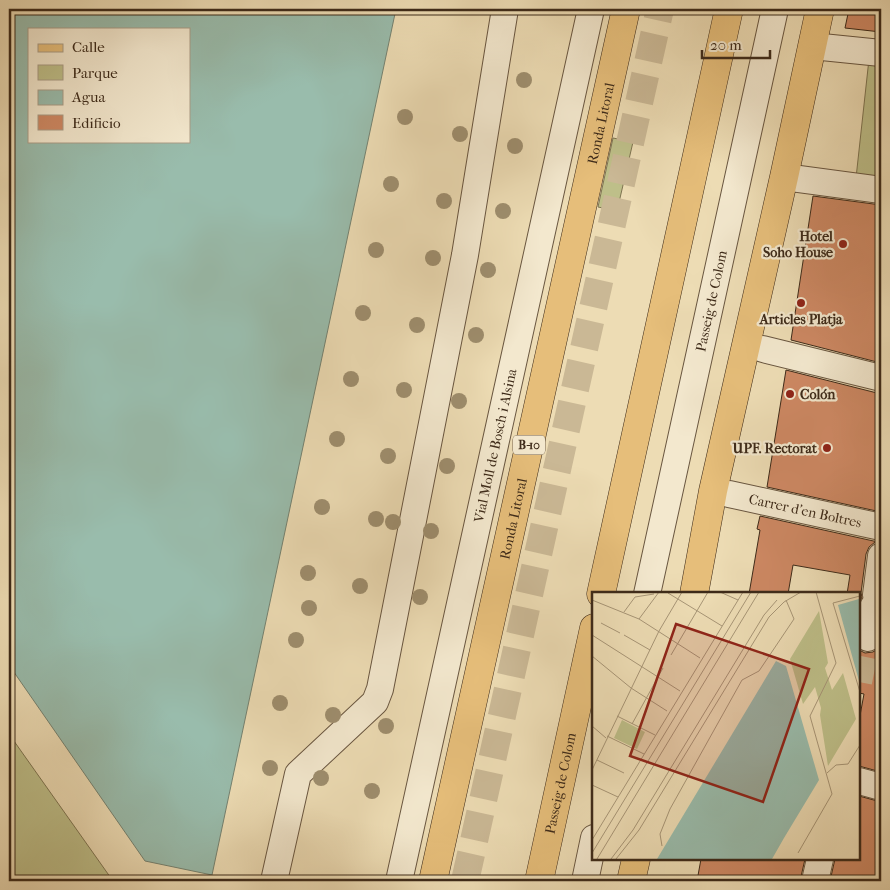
<svg xmlns="http://www.w3.org/2000/svg" width="890" height="890" viewBox="0 0 890 890" font-family="'IM FELL French Canon',serif">
	<rect width="100%" height="100%" fill="#eddcb4"/>
	<filter id="stains"><feTurbulence type="fractalNoise" baseFrequency=".004" numOctaves="4"/><feColorMatrix values="0 0 0 0 .2 0 0 0 0 .09 0 0 0 0 .02 0 0 0 .5 -.17"/></filter>
	<radialGradient id="worn" r=".72"><stop offset=".6" stop-color="#630" stop-opacity="0"/><stop offset="1" stop-color="#630" stop-opacity=".3"/></radialGradient>
	<path fill="#bebf89" stroke="#7e7451" d="M 869,59 L 881,60 L 881,182 L 856,178 Z
		M 613,138 L 633,142 L 617,211 L 598,207 Z
		M 9,734 L 113,881 L 9,881 Z"/>
	<path fill="#99bcac" stroke="#748271" fill-rule="evenodd" d="M 9,9 L 396,9 L 212,875 L 145,861 L 9,665 ZM 29,29 L 189,29 L 189,141 L 29,141 Z"/>
	<path fill="#cd8863" stroke="#3d2a19" d="M 849,9 L 881,9 L 881,32 L 845,28 Z
		M 813,196 L 881,205 L 881,363 L 791,340 Z
		M 786,370 L 877,393 L 881,393 L 881,512 L 767,487 Z
		M 760,516 L 878,542 L 875,542 L 869,547 L 866,554 L 861,593 L 862,597 L 859,603 L 859,594 L 847,594 L 850,575 L 793,565 L 788,594 L 749,594 L 760,530 L 757,529 Z
		M 881,644 L 881,772 L 859,766 L 859,721 L 864,694 L 859,693 L 859,650 L 865,653 L 873,652 L 879,648 Z
		M 859,796 L 881,802 L 881,881 L 830,881 L 835,859 L 859,859 Z
		M 701,859 L 805,859 L 800,881 L 697,881 Z"/>
	<g fill="none" stroke-linecap="round" stroke-linejoin="round">
		<path stroke="#cab895" stroke-width="26" stroke-dasharray="26 13" stroke-linecap="butt" d="M 859,682 L 868,638"/>
		<path stroke="#cab895" stroke-width="28" stroke-dasharray="28 14" stroke-linecap="butt" d="M 465,881 L 660,9"/>
		<g stroke="#695640" stroke-width="28">
			<g id="minor">
				<path d="M 812,46 L 881,53"/>
				<path d="M 784,177 L 881,190"/>
				<path d="M 763,349 L 881,378"/>
				<path id="s1" d="M 729,494 L 881,527"/>
				<path id="s2" d="M 647,594 L 775,9"/>
				<path d="M 876,595 L 881,556"/>
				<path d="M 868,638 L 873,607"/>
				<path d="M 859,781 L 881,787"/>
				<path d="M 274,881 L 298,774 L 375,702 L 380,689 L 465,255 L 505,9"/>
				<path id="s3" d="M 399,881 L 591,9"/>
				<path d="M 585,881 L 594,838"/>
				<path d="M 815,881 L 820,859"/>
			</g>
		</g>
		<g stroke="#3d2a19" stroke-width="29">
			<g id="major">
				<path d="M 601,594 L 729,9"/>
				<path d="M 694,594 L 713,491 L 784,177 L 820,9"/>
				<path id="s4" d="M 539,881 L 594,628"/>
				<path d="M 631,881 L 636,859"/>
			</g>
		</g>
		<g stroke="#3d2a19" stroke-width="29">
			<g id="highway">
				<path id="s5" d="M 433,881 L 626,9"/>
			</g>
		</g>
		<use href="#minor" stroke="#f3e8ce" stroke-width="26"/>
		<use href="#major" stroke="#e6be7a" stroke-width="28"/>
		<use href="#highway" stroke="#e6be7a" stroke-width="28"/>
	</g>
	<g fill="#9e8e6e">
		<circle cx="524" cy="80" r="8"/>
		<circle cx="405" cy="117" r="8"/>
		<circle cx="460" cy="134" r="8"/>
		<circle cx="515" cy="146" r="8"/>
		<circle cx="391" cy="184" r="8"/>
		<circle cx="444" cy="201" r="8"/>
		<circle cx="503" cy="211" r="8"/>
		<circle cx="376" cy="250" r="8"/>
		<circle cx="433" cy="258" r="8"/>
		<circle cx="488" cy="270" r="8"/>
		<circle cx="363" cy="313" r="8"/>
		<circle cx="417" cy="325" r="8"/>
		<circle cx="476" cy="335" r="8"/>
		<circle cx="351" cy="379" r="8"/>
		<circle cx="404" cy="390" r="8"/>
		<circle cx="459" cy="401" r="8"/>
		<circle cx="337" cy="439" r="8"/>
		<circle cx="388" cy="456" r="8"/>
		<circle cx="447" cy="466" r="8"/>
		<circle cx="322" cy="507" r="8"/>
		<circle cx="376" cy="519" r="8"/>
		<circle cx="393" cy="522" r="8"/>
		<circle cx="431" cy="531" r="8"/>
		<circle cx="308" cy="573" r="8"/>
		<circle cx="360" cy="586" r="8"/>
		<circle cx="420" cy="597" r="8"/>
		<circle cx="309" cy="608" r="8"/>
		<circle cx="296" cy="640" r="8"/>
		<circle cx="280" cy="703" r="8"/>
		<circle cx="333" cy="715" r="8"/>
		<circle cx="386" cy="726" r="8"/>
		<circle cx="270" cy="768" r="8"/>
		<circle cx="321" cy="778" r="8"/>
		<circle cx="372" cy="791" r="8"/>
	</g>
	<g fill="#8f2418" stroke="#f3e8ce" stroke-width="2">
		<circle cx="843" cy="244" r="5"/>
		<circle cx="801" cy="303" r="5"/>
		<circle cx="790" cy="394" r="5"/>
		<circle cx="827" cy="448" r="5"/>
	</g>
	<g text-anchor="middle" stroke-width="4.5" stroke-linejoin="round" paint-order="stroke">
		<rect fill="#f3e8ce" stroke="#74634f" stroke-width="1" x="513" y="435.5" width="32" height="19" rx="4"/>
		<g font-size="12" font-weight="bold" fill="#3d2a19">
			<text x="529" y="449">B-10</text>
		</g>
		<g font-size="14" fill="#3d2a19" stroke="#f3e8ce">
			<text dy="5" stroke="none"><textPath href="#s5" startOffset="776">Ronda Litoral</textPath></text>
			<text dy="5" stroke="none"><textPath href="#s2" startOffset="300">Passeig de Colom</textPath></text>
			<text dy="5" stroke="none"><textPath href="#s3" startOffset="446">Vial Moll de Bosch i Alsina</textPath></text>
			<text dy="5" stroke="none"><textPath href="#s1" startOffset="78">Carrer d'en Boltres</textPath></text>
			<text dy="5" stroke="none"><textPath href="#s5" startOffset="371">Ronda Litoral</textPath></text>
			<text dy="5" stroke="none"><textPath href="#s4" startOffset="100">Passeig de Colom</textPath></text>
		</g>
		<g font-size="14" font-weight="bold" fill="#3d2a19" stroke="#f3e8ce" text-anchor="end">
			<text x="833" y="241">Hotel<tspan x="833" dy="16">Soho House</tspan></text>
			<text x="801" y="324" text-anchor="middle">Articles Platja</text>
			<text x="800" y="399" text-anchor="start">Colón</text>
			<text x="817" y="453">UPF. Rectorat</text>
		</g>
	</g>
	<g transform="translate(592 592)">
		<rect width="268" height="268" fill="#eddcb4"/>
		<path d="M 227,19 L 236,71 L 233,76 L 240,98 L 251,81 L 264,127 L 236,174 L 228,123 L 229,116 L 223,95 L 211,112 L 198,67 ZM 30,128 L 53,140 L 45,157 L 22,146 Z" fill="#bebf89"/>
		<path d="M 267,7 L 268,7 L 267,89 L 246,13 ZM 184,69 L 194,74 L 227,188 L 192,246 L 180,267 L 65,267 Z" fill="#99bcac"/>
		<path fill="none" stroke="#a79576" stroke-width="1" d="M 128,0 L 146,8M 76,1 L 130,34M 268,4 L 241,11 L 268,100M 0,8 L 47,27 L 108,66M 32,20 L 43,5 L 62,2M 47,27 L 67,0M 9,31 L 28,41M 0,43 L 88,99M 32,43 L 58,58M 79,63 L 116,0M 0,64 L 39,96 L 75,119M 25,124 L 63,143M 40,132 L 71,76M 0,134 L 14,146M 15,144 L 52,162M 5,168 L 32,181M 0,178 L 67,39 L 90,0M 235,181 L 244,173 L 256,172 L 268,153M 0,193 L 26,205M 0,248 L 151,0M 70,254 L 68,242 L 78,217 L 150,88 L 167,79 L 202,27 L 194,8M 0,261 L 159,0M 206,261 L 240,202 L 218,124 L 244,71 L 224,0M 5,267 L 167,0M 19,267 L 41,238 L 172,23 L 185,8M 24,267 L 47,238 L 177,25 L 192,10 L 209,0"/>
		<path fill="#8f2418" fill-opacity="0.15" stroke="#8f2418" stroke-width="2.5" d="M 84,32 L 217,77 L 171,210 L 38,164 Z"/>
		<rect width="268" height="268" fill="none" stroke="#3d2a19" stroke-width="2.5"/>
	</g>
	<rect width="890" height="890" fill="none" stroke="#eddcb4" stroke-width="30"/>
	<rect x="10" y="10" width="870" height="870" fill="none" stroke="#3d2a19" stroke-width="2.5"/>
	<rect x="15" y="15" width="860" height="860" fill="none" stroke="#3d2a19"/>
	<rect x="28" y="28" width="162" height="115" fill="#f3e8ce" stroke="#aa9c86"/>
	<rect x="38" y="44" width="25" height="8" fill="#e6be7a" stroke="#aa9c86"/>
	<text x="72" y="52" font-size="15" fill="#3d2a19">Calle</text>
	<rect x="38" y="65" width="25" height="15" fill="#bebf89" stroke="#aa9c86"/>
	<text x="72" y="78" font-size="15" fill="#3d2a19">Parque</text>
	<rect x="38" y="90" width="25" height="15" fill="#99bcac" stroke="#aa9c86"/>
	<text x="72" y="102" font-size="15" fill="#3d2a19">Agua</text>
	<rect x="38" y="115" width="25" height="15" fill="#cd8863" stroke="#aa9c86"/>
	<text x="72" y="128" font-size="15" fill="#3d2a19">Edificio</text>
	<path d="M702 50v8h68v-8" fill="none" stroke="#3d2a19" stroke-width="2.5"/>
	<text x="710" y="50" font-size="15" fill="#3d2a19" stroke="#f3e8ce" stroke-width="4" paint-order="stroke">20 m</text>
	<rect width="100%" height="100%" filter="url(#stains)"/>
	<rect width="100%" height="100%" fill="url(#worn)"/>
</svg>
